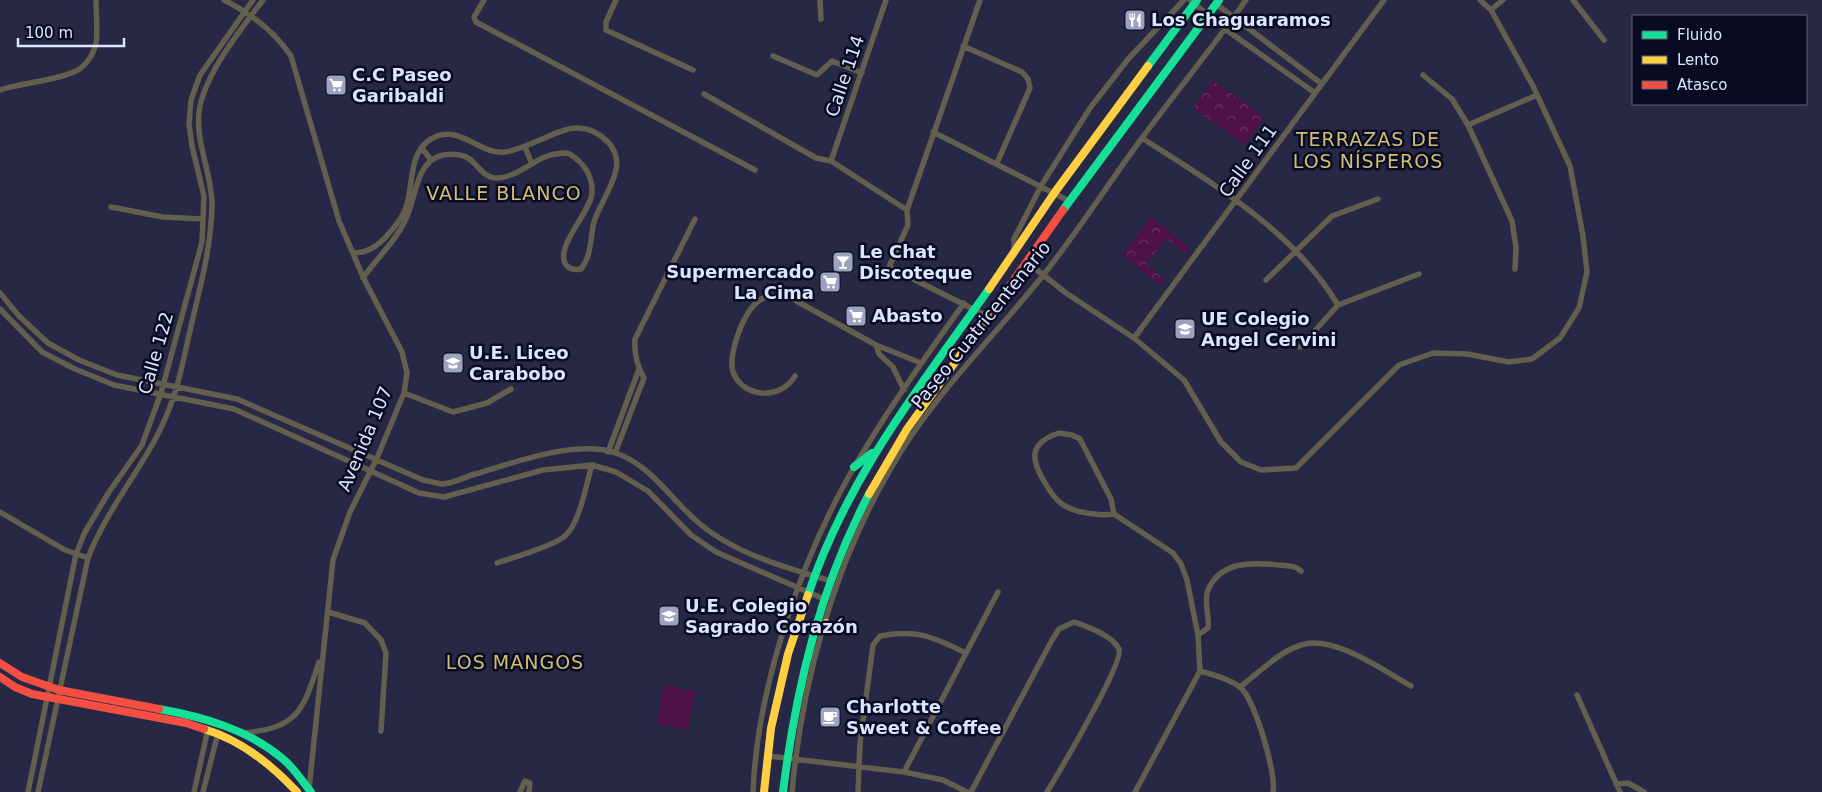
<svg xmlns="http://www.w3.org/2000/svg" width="1822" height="792" viewBox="0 0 1822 792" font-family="'DejaVu Sans',sans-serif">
	<defs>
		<pattern id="park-crowns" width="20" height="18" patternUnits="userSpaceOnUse" patternTransform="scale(1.25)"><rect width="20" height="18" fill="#4e1249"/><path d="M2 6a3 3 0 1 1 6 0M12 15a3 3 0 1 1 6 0" fill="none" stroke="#673464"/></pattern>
	</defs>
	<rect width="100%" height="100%" fill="#262845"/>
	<path fill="url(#park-crowns)" d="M 1213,80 L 1264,117 L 1245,145 L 1193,108 Z
		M 1151,217 L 1190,248 L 1186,254 L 1167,239 L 1146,264 L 1165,280 L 1161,286 L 1122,255 Z"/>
	<path fill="#4e1249" d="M 664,685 L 695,691 L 688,730 L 657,724 L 661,705 L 674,707 L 660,704 Z"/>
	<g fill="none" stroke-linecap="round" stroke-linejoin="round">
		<path stroke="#635e4e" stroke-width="5.5" d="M 224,0 C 250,13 275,32 291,56 L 339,221 L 364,279 L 402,352 L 407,373 L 404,393 L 377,458 L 350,512 L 333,560 L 309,789
			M 484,0 L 474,17 L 476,22 L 755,170
			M 616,0 L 606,22 L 606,30 L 693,70
			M 820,0 L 821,19
			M 1190,0 L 1225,29 L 1315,93
			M 1573,0 L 1604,40
			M 1216,4 L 1322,84
			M 1491,10 L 1503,0
			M 963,46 L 1022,72 L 1028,79 L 1030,88 L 997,163
			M 773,56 L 817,75 L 832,61 L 862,73
			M 1423,75 L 1452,99 L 1468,125
			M 0,90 C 21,83 59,80 76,71 C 86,66 94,54 96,43 C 98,30 96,14 96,0
			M 704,94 L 816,158 L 831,161 L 907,210 L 980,0
			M 933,132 L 1069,201
			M 1142,138 C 1213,184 1293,230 1338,305
			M 525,147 L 532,164
			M 422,148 L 431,160
			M 831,161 L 886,0
			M 111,207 L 163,217 L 203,219
			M 907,210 L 908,225 L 889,267 L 987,316
			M 353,253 C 367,253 376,247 386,237 C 393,229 401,220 405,210 C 415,185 406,148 437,136 C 462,127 481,155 505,152 C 528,149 558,128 577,128 C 589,128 600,134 608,142 C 631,166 602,196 594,222 C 590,238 592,255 581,269 C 576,270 571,270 567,266 C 552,249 591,212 592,193 C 593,174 583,162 568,153 C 560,153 552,154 545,157 C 530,163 514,178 497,178 C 481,179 476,157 460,155 C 413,148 419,196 404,223 C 394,243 376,259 363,278
			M 1014,255 L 1014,239 L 1041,186 L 1090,108 L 1129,58 L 1184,0
			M 1028,263 L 1066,293 L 1134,338 L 1184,380 L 1221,442 L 1241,462 L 1261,470 L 1296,468 L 1399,365 L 1433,353 L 1467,354 L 1509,362 L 1532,359 L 1560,338 L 1579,308 L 1587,272 L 1583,236 L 1570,166 L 1533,86 L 1491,10 L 1480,0
			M 1515,269 L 1516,247 L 1512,221 L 1468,125 L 1537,95
			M 1266,280 L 1332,216 L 1378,199
			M 0,293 L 19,316 L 48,343 L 79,360 L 117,375 L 237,399 L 423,480 C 429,481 436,483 442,484 C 452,484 465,477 475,474 C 514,463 575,439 616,453 C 652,466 671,500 700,524 C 736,554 786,568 831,581
			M 0,309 L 42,352 L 75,369 L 114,385 L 234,409 L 419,493 L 444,497 L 543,470 L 592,465 L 616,472 L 648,491 L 691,535 L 716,552 L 824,599
			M 1134,338 L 1384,0
			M 876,345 L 879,354 L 893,367 L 904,390
			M 1300,347 L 1338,305 L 1419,274
			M 795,376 C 782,399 744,400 733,372 C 727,354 746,303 764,298 C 773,295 783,296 791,298 L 876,345 L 921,363
			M 404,393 L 453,412 L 487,403 L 511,389
			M 1059,433 L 1072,435 L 1080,439 L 1111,499 L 1114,514 C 1098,516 1075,513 1062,504 C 1055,499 1049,490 1045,483 C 1030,459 1029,443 1059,433 Z
			M 608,452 L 639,369
			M 615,453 L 644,378 C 637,366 634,353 635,339 L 695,219
			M 0,512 L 65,550 L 88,558
			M 1114,514 L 1173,553 L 1181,564 L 1187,580 L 1198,635 L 1200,671 L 1135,792
			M 497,563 C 512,558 554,546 565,536 C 580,523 586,484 592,465
			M 328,612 L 365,623 L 381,640 L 386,653 L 381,731
			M 1198,635 L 1208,628 C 1210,616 1203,602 1208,590 C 1220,561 1253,562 1279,565 C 1287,566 1295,565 1301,571
			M 1200,671 C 1213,675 1228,678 1240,687 C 1254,697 1277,775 1273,792
			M 1240,687 C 1259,673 1278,652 1301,645 C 1333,634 1384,671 1411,686
			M 1577,695 L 1620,792
			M 243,733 C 298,728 303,711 319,662
			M 768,756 L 904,772 L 943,780 L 967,792
			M 904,772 L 998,592
			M 1616,784 L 1628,783 L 1644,792
			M 28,792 L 76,554 L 85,532 L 109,492 L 142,445 L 161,393 L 202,242 L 204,196 L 192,146 L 189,124 L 191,100 L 200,75 L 253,0
			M 38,792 L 88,558 C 110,500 156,455 174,395 C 182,372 186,346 192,322 C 201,284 211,246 212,207 C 213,174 193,139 200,106 C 208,70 241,29 263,0
			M 194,792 L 208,729
			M 203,792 L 218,733
			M 520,792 L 525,781 L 530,783 L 529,792
			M 753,792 C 757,690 799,565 849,476 C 883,416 924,359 964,303
			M 792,792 C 802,681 834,565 891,468 C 931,398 990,341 1041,278 C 1077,233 1108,184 1142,138 C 1176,92 1213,47 1246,0
			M 858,792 L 860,743 L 873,645 L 880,636 C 918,629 933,637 966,653
			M 971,792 L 1052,640 L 1059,629 L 1074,622 C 1088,627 1112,635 1119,649 C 1125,661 1058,774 1047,792"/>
		<path stroke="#16e098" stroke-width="8" d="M 1148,66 L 1197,0
			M 1063,210 L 1219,0
			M 854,467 L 872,453
			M 808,595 C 846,480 919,387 989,289
			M 159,709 C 204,717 249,730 283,759 C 294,768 302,781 311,792
			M 783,792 C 796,688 820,587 869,494"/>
		<path stroke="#ffcf43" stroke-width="8" d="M 989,289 L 1055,192 L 1148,66
			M 869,494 L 907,429 L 992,311
			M 815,629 L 826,623
			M 204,729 C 241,740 271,764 297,792
			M 764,792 L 771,728 L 788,654 L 808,595"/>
		<path stroke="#f24e42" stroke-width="8" d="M 992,311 L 1063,210
			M 0,663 L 22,677 L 59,690 L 159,709
			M 0,677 L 15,687 L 32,694 L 186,723 L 204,729"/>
	</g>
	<defs>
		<g id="restaurant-square" transform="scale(1.125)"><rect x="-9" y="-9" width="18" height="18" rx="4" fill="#9da2be" stroke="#090b22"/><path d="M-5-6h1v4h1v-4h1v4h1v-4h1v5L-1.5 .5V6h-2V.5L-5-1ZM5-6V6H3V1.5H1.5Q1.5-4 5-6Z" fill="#fff"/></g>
		<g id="supermarket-square" transform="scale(1.125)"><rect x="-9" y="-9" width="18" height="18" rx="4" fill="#9da2be" stroke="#090b22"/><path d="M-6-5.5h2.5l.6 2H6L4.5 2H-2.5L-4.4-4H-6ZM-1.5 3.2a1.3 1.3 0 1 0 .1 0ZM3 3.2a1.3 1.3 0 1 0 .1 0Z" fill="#fff"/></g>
		<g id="bar-square" transform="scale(1.125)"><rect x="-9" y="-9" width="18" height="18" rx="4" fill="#9da2be" stroke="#090b22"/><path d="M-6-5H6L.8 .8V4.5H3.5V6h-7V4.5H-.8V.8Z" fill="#fff"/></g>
		<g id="school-square" transform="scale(1.125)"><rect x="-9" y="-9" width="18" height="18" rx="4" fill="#9da2be" stroke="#090b22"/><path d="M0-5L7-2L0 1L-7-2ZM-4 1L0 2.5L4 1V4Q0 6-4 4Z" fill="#fff"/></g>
		<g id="university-square" transform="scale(1.125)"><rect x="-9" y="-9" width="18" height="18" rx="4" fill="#9da2be" stroke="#090b22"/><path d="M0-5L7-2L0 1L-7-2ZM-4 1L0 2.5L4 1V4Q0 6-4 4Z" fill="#fff"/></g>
		<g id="cafe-square" transform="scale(1.125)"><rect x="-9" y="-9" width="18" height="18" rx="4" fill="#9da2be" stroke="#090b22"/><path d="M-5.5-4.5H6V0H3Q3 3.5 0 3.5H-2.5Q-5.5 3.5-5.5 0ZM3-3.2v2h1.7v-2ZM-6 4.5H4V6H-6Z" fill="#fff"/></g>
	</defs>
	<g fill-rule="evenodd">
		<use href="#restaurant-square" x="1135" y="20"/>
		<use href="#supermarket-square" x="336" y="85"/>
		<use href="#bar-square" x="843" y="262"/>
		<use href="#supermarket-square" x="830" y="282"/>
		<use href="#supermarket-square" x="856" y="316"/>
		<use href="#school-square" x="1185" y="329"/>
		<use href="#university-square" x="453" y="363"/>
		<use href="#school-square" x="669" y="616"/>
		<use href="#cafe-square" x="830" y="717"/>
	</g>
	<g text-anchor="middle" stroke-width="5" stroke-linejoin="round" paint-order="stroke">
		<g font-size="18" font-weight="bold" fill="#dde4ff" stroke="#090b22" text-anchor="start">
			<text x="1151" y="26">Los Chaguaramos</text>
			<text x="352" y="81">C.C Paseo<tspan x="352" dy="21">Garibaldi</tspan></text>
			<text x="859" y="258">Le Chat<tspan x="859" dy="21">Discoteque</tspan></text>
			<text x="814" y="278" text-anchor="end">Supermercado<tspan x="814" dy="21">La Cima</tspan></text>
			<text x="872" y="322">Abasto</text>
			<text x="1201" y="325">UE Colegio<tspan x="1201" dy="21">Angel Cervini</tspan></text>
			<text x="469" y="359">U.E. Liceo<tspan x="469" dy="21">Carabobo</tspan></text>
			<text x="685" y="612">U.E. Colegio<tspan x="685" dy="21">Sagrado Corazón</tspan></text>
			<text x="846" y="713">Charlotte<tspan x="846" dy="21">Sweet &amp; Coffee</tspan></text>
		</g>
		<g font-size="18" fill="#dde4ff" stroke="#090b22">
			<text transform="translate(845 76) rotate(-71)" y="6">Calle 114</text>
			<text transform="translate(1248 161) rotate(-54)" y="6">Calle 111</text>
			<text transform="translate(981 325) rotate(-51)" y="6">Paseo Cuatricentenario</text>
			<text transform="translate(156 353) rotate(-74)" y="6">Calle 122</text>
			<text transform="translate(365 439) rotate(-67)" y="6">Avenida 107</text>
		</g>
		<g font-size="19" letter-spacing="1" fill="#d3bf72" stroke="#090b22">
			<text x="1368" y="146">TERRAZAS DE<tspan x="1368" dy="22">LOS NÍSPEROS</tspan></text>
			<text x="504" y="200">VALLE BLANCO</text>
			<text x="515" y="669">LOS MANGOS</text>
		</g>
	</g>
	<rect x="1632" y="15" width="175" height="90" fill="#090b22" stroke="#5e627a"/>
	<rect x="1642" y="31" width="25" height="8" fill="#16e098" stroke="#5e627a"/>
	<text x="1677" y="40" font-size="15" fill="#dde4ff">Fluido</text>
	<rect x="1642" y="56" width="25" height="8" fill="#ffcf43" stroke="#5e627a"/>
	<text x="1677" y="65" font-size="15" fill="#dde4ff">Lento</text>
	<rect x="1642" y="81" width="25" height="8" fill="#f24e42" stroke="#5e627a"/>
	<text x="1677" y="90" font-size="15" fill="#dde4ff">Atasco</text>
	<path d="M18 38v8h106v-8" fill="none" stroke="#dde4ff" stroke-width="2.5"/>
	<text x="25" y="38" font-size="15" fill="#dde4ff" stroke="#090b22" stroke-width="4" paint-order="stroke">100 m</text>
</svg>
